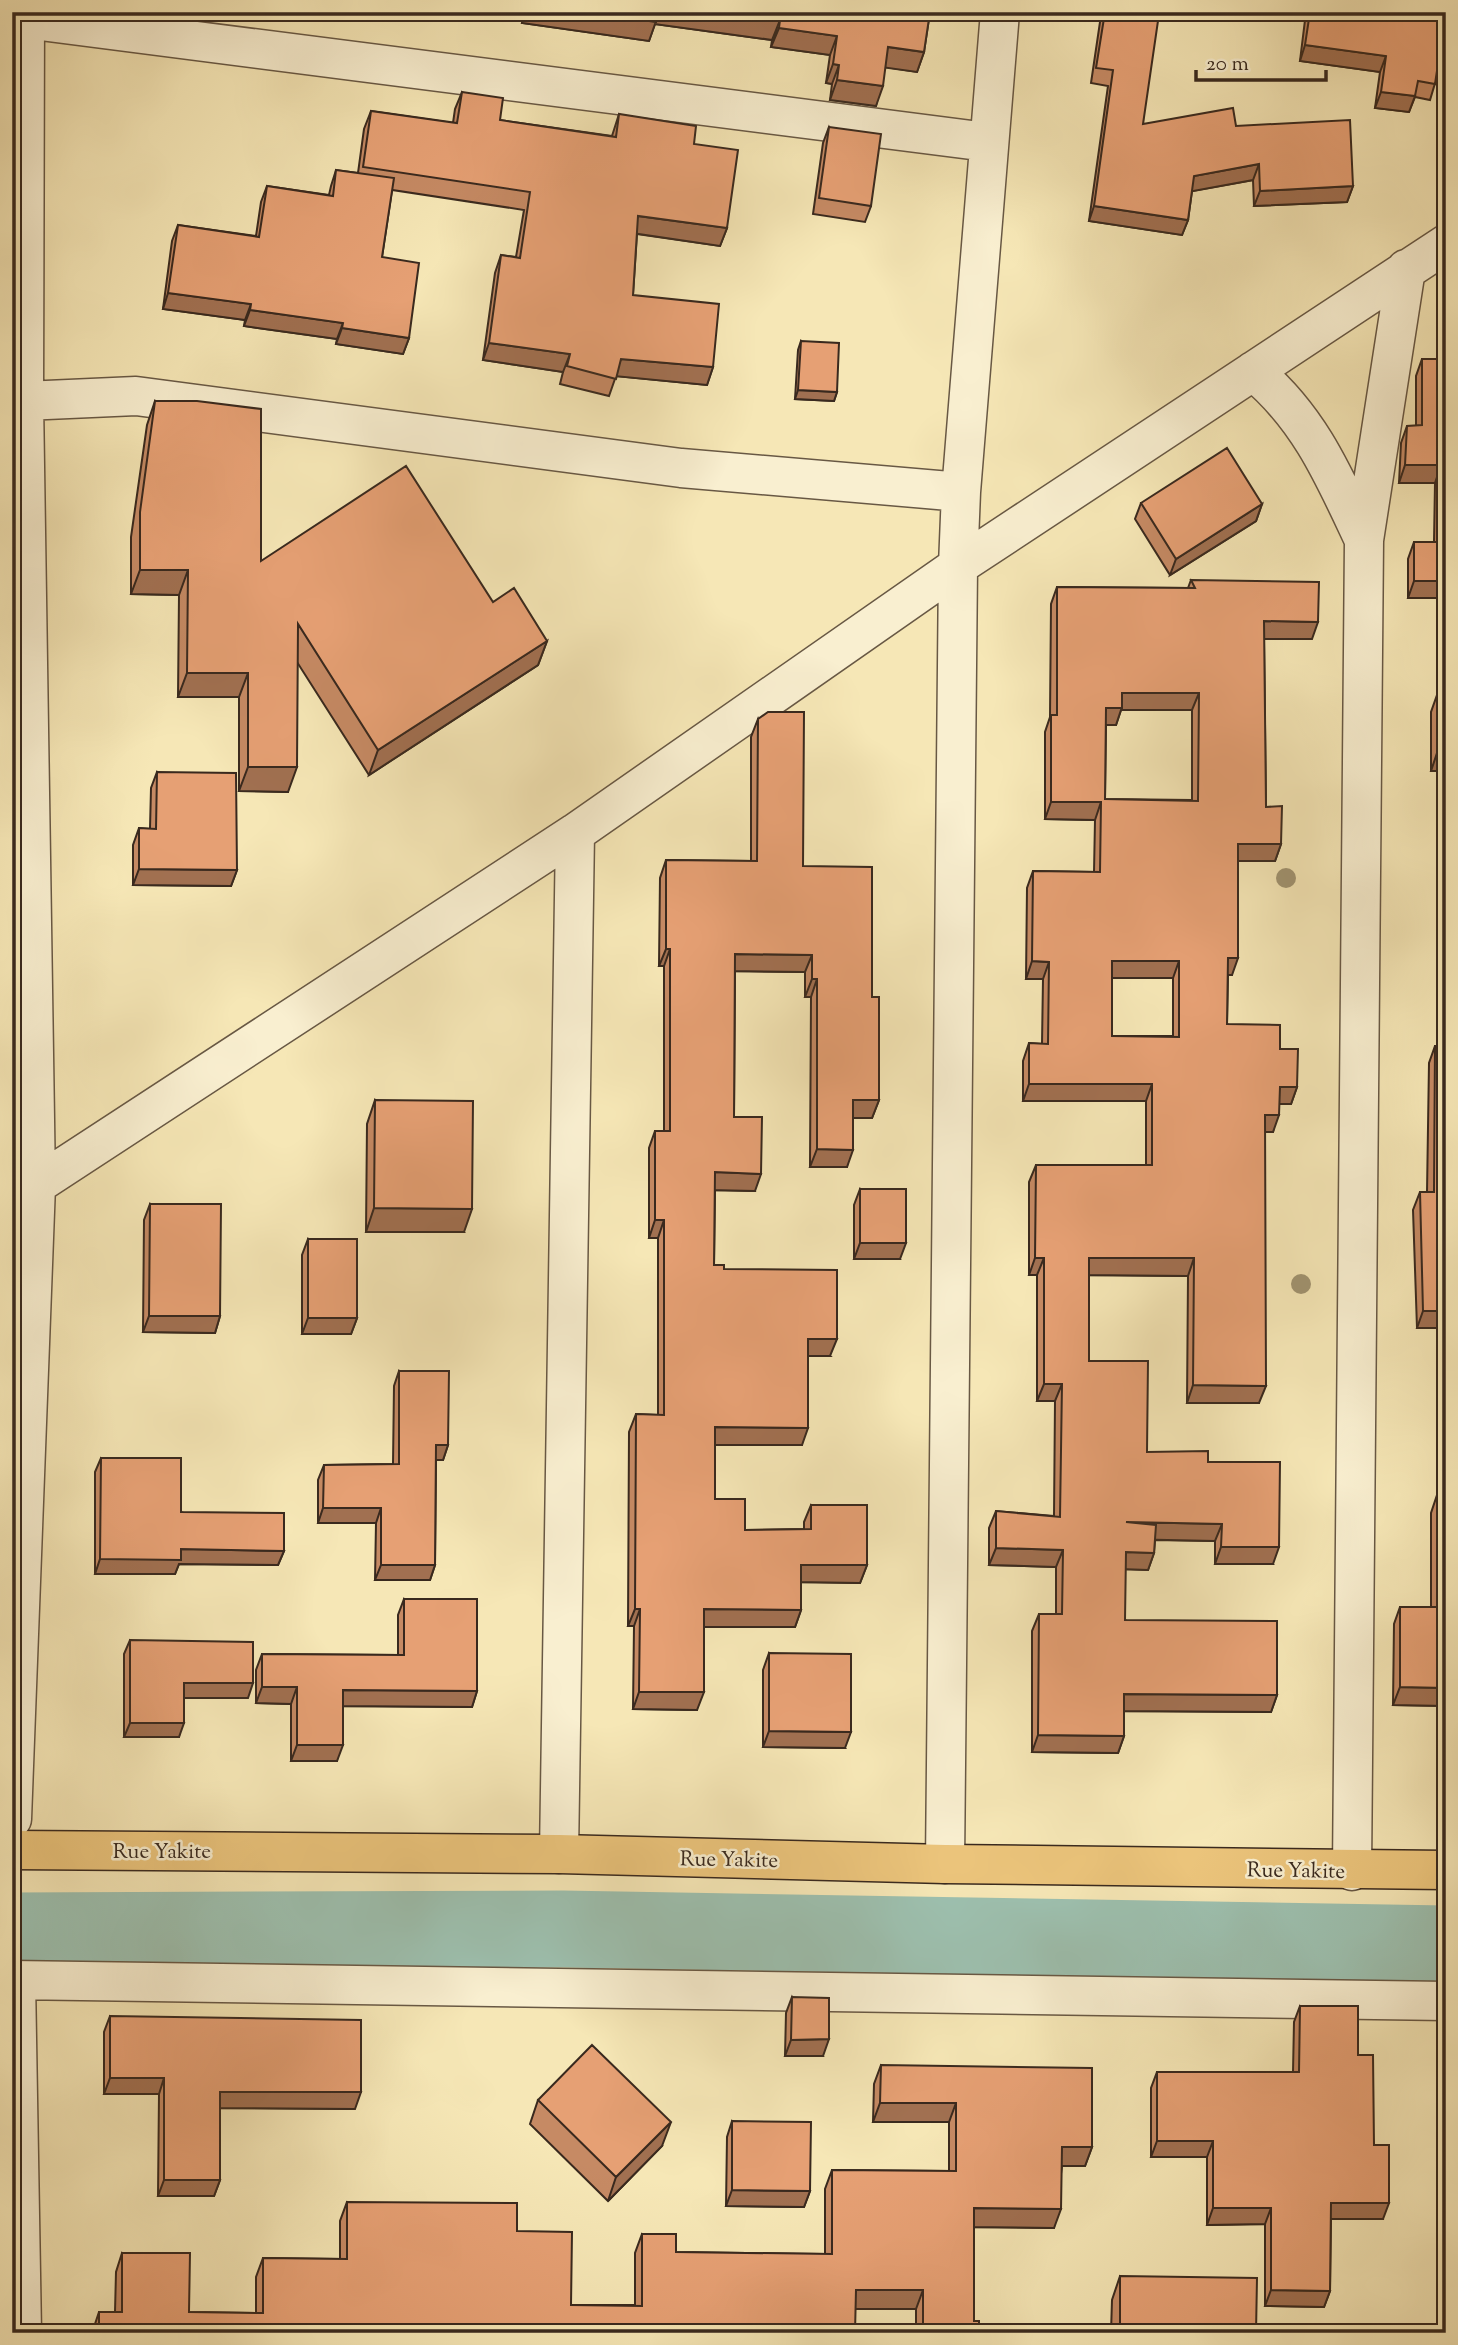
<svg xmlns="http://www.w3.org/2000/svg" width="1458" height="2345" viewBox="0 0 1458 2345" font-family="'Sorts Mill Goudy',serif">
	<rect width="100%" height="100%" fill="#f6e7b6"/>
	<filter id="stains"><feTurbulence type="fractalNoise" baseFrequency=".00286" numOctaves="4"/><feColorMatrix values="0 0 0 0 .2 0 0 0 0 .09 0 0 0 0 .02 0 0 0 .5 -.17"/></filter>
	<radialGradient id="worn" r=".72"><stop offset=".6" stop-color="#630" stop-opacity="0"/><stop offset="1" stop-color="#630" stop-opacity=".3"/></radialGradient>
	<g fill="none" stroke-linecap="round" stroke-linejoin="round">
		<path stroke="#9dc0af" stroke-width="77" d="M 12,1931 L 563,1929 L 1446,1944"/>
		<g stroke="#685844" stroke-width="41">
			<path id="minor" d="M 25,19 L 987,142
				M 1253,371 C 1309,417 1334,476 1364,540
				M 24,401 L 136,396 L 681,468 L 961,492
				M 36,1185 L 575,833 L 958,566 L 1446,244
				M 12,1819 L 36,1185 L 24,401 L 25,12
				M 559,1854 L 575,833
				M 945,1864 L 958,566 L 961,492 L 1000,12
				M 1352,1871 L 1364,540 L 1406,269
				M 12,1980 L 1446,2001
				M 16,1980 L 22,2333"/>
		</g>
		<g stroke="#39291e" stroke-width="41">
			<path id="major" d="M 12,1850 L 559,1854 L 945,1864 L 1446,1870"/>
		</g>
		<use href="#minor" stroke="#f9efd0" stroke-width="38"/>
		<use href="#major" stroke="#ebc47b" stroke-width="38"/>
	</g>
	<g fill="#a19471">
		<circle cx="1286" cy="878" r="10"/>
		<circle cx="1301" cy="1284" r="10"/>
	</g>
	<path fill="#c68a64" stroke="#39291e" stroke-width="2" fill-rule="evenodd" d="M 523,12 L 930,12 L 924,52 L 917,72 L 885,67 L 876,106 L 830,100 L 832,84 L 826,83 L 830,55 L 771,47 L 772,40 L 655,24 L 649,41 L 522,23 Z
		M 1103,12 L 1146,12 L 1143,124 L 1236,126 L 1353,186 L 1347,202 L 1254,206 L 1253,180 L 1192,191 L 1188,220 L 1182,235 L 1089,221 L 1108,86 L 1091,83 L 1100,22 Z
		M 1306,12 L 1446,13 L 1446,82 L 1436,80 L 1430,100 L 1415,97 L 1409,112 L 1375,108 L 1380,72 L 1300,61 Z
		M 462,92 L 500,120 L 612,136 L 619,114 L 694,144 L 727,228 L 720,246 L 637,234 L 633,295 L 713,367 L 707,385 L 616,376 L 609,396 L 560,384 L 563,372 L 483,360 L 495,273 L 501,255 L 516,257 L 524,210 L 392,190 L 382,257 L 409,338 L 403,354 L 336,344 L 337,339 L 244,326 L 245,320 L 163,309 L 172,241 L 178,225 L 256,236 L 261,202 L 267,186 L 329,195 L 331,186 L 336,170 L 358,173 L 364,129 L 371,111 L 453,123 L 455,109 Z
		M 829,127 L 871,206 L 865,222 L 813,214 L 823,143 Z
		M 801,341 L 837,392 L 834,401 L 795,399 L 798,350 Z
		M 1422,359 L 1446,359 L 1446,598 L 1408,598 L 1408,559 L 1414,542 L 1434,542 L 1435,483 L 1399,483 L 1401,443 L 1407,426 L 1416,426 L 1416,376 Z
		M 155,401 L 261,561 L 493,602 L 547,641 L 538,665 L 369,775 L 297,662 L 288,792 L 239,791 L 239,697 L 178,697 L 179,595 L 131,594 L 131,537 L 147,425 Z
		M 1141,503 L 1262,504 L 1256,521 L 1170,575 L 1135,519 Z
		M 1191,580 L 1312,639 L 1264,639 L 1266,807 L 1281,844 L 1275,861 L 1238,861 L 1232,975 L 1228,975 L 1227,1024 L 1280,1049 L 1297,1087 L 1291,1104 L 1279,1104 L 1273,1132 L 1265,1132 L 1259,1403 L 1187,1403 L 1188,1276 L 1089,1275 L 1089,1361 L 1147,1452 L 1208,1462 L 1273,1564 L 1215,1564 L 1215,1541 L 1155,1540 L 1154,1553 L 1148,1570 L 1125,1569 L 1125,1620 L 1277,1695 L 1271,1712 L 1124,1711 L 1124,1736 L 1118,1753 L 1032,1752 L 1032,1631 L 1039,1614 L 1056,1614 L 1056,1567 L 989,1565 L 989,1528 L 996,1511 L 1054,1516 L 1055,1401 L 1037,1401 L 1037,1275 L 1029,1275 L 1029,1182 L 1036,1165 L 1146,1165 L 1146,1101 L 1023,1101 L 1023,1061 L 1029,1043 L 1042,1044 L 1043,979 L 1026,979 L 1027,888 L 1033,871 L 1094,872 L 1095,820 L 1045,819 L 1045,732 L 1050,717 L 1051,604 L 1057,587 L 1188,588 ZM 1121,710 L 1192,710 L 1192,800 L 1105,799 L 1106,725 L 1116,725 ZM 1112,978 L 1173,978 L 1173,1036 L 1112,1036 Z
		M 1437,695 L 1446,695 L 1446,869 L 1444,869 L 1445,771 L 1431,771 L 1431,712 Z
		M 758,719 L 803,866 L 872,997 L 879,1100 L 872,1118 L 853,1118 L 847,1167 L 810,1167 L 811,997 L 805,997 L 805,972 L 735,971 L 734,1117 L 755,1191 L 715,1190 L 714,1265 L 724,1269 L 830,1356 L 808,1356 L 802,1445 L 715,1445 L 715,1499 L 745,1530 L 804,1529 L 804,1522 L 811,1505 L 867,1565 L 860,1583 L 801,1582 L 801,1610 L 795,1627 L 704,1627 L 697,1710 L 633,1709 L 634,1626 L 628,1626 L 629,1432 L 636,1414 L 658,1415 L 658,1238 L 649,1238 L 649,1148 L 655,1131 L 664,1131 L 664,966 L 659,966 L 660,878 L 666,860 L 751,861 L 751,737 Z
		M 157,772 L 237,870 L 231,886 L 133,885 L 133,845 L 139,828 L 150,829 L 151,788 Z
		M 1446,943 L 1446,1328 L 1417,1328 L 1413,1210 L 1420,1192 L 1427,1192 L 1429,1063 L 1435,1046 L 1446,1046 Z
		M 375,1100 L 464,1232 L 366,1232 L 367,1124 Z
		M 860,1189 L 900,1259 L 854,1259 L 854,1205 Z
		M 150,1204 L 220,1316 L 215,1333 L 143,1332 L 144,1220 Z
		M 308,1239 L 357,1318 L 351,1334 L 302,1334 L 302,1255 Z
		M 399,1371 L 448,1445 L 443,1460 L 436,1460 L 435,1565 L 430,1580 L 375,1580 L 376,1523 L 318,1523 L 318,1480 L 324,1465 L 393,1464 L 394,1386 Z
		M 101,1458 L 181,1512 L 284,1551 L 278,1565 L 179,1564 L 175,1574 L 95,1574 L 95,1472 Z
		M 1437,1495 L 1446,1495 L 1446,1706 L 1393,1705 L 1394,1624 L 1400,1607 L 1431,1607 L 1431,1513 Z
		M 404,1599 L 477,1691 L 472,1707 L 343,1706 L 337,1761 L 291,1761 L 291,1704 L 256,1703 L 256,1670 L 262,1654 L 398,1655 L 398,1615 Z
		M 130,1640 L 248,1698 L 184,1698 L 179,1737 L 124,1737 L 124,1654 Z
		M 769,1653 L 845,1748 L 763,1747 L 763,1670 Z
		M 792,1997 L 823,2056 L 785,2056 L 786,2013 Z
		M 1300,2006 L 1358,2055 L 1374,2145 L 1383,2219 L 1331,2219 L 1330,2291 L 1324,2307 L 1265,2306 L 1265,2224 L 1207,2225 L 1207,2157 L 1151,2157 L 1151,2088 L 1157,2072 L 1293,2072 L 1294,2022 Z
		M 110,2016 L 355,2109 L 220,2108 L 220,2180 L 214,2196 L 158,2196 L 159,2094 L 104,2094 L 104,2032 Z
		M 881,2065 L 1092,2147 L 1085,2166 L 1062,2166 L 1054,2228 L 974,2227 L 974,2321 L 979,2333 L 916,2333 L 916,2309 L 855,2309 L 855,2333 L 92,2333 L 99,2312 L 115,2312 L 116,2272 L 122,2253 L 189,2312 L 256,2313 L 256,2277 L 263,2258 L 340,2259 L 340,2221 L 347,2202 L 517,2231 L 571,2305 L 635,2305 L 635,2253 L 642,2234 L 676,2252 L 825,2254 L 825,2189 L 832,2170 L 949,2171 L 949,2122 L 873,2122 L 874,2084 Z
		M 538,2100 L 662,2146 L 608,2201 L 530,2124 Z
		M 732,2121 L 810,2191 L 804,2207 L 726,2206 L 727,2137 Z
		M 1120,2276 L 1256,2333 L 1111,2333 L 1112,2300 Z"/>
	<path fill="#a17051" stroke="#39291e" stroke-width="2" d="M 526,12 L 722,12 L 780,20 L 772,40 L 655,24 L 649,41 L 522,23 Z
		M 779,28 L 837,36 L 830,55 L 771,47 Z
		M 1305,45 L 1386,56 L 1380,72 L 1300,61 Z
		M 888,47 L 924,52 L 917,72 L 881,67 Z
		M 833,64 L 839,65 L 832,84 L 826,83 Z
		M 837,80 L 883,86 L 876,106 L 830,100 Z
		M 1381,92 L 1415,96 L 1409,112 L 1375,108 Z
		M 1259,164 L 1253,180 L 1188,192 L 1194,176 Z
		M 1353,186 L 1347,202 L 1254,206 L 1260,191 Z
		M 1094,206 L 1188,220 L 1182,235 L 1089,221 Z
		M 638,216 L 727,228 L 720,246 L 632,233 Z
		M 168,293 L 251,304 L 245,320 L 163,309 Z
		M 250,310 L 343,323 L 337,339 L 244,326 Z
		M 342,328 L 409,338 L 403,354 L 336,344 Z
		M 489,343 L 570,354 L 563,372 L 483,360 Z
		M 621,359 L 713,367 L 707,385 L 614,376 Z
		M 798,390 L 837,392 L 834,401 L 795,399 Z
		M 1405,465 L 1441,465 L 1435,483 L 1399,483 Z
		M 1262,504 L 1256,521 L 1170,575 L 1176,559 Z
		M 140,570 L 188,570 L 179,595 L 131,594 Z
		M 1414,581 L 1446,581 L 1446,598 L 1408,598 Z
		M 1264,621 L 1318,622 L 1312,639 L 1257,639 Z
		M 547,641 L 538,665 L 369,775 L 378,750 Z
		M 187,673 L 248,673 L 239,697 L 178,697 Z
		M 1122,693 L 1199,693 L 1192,710 L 1121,710 L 1116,725 L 1099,725 L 1106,708 Z
		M 1437,753 L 1446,753 L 1445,771 L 1431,771 Z
		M 248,767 L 297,767 L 288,792 L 239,791 Z
		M 1051,802 L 1101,802 L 1095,820 L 1045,819 Z
		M 1238,844 L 1281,844 L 1275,861 L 1232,861 Z
		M 139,869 L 237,870 L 231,886 L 133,885 Z
		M 666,949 L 670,949 L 664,966 L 659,966 Z
		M 735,954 L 812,955 L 805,972 L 729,971 Z
		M 1228,958 L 1238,958 L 1232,975 L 1222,975 Z
		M 1032,961 L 1049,962 L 1043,979 L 1026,979 Z
		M 1112,961 L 1179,961 L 1173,978 L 1106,978 Z
		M 812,979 L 817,979 L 811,997 L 805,997 Z
		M 1029,1084 L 1152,1084 L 1146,1101 L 1023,1101 Z
		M 1280,1087 L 1297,1087 L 1291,1104 L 1273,1104 Z
		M 853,1100 L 879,1100 L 872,1118 L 846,1118 Z
		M 1265,1115 L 1279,1115 L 1273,1132 L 1259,1132 Z
		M 817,1149 L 853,1150 L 847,1167 L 810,1167 Z
		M 715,1172 L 761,1174 L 755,1191 L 708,1190 Z
		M 374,1208 L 472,1209 L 464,1232 L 366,1232 Z
		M 655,1220 L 664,1220 L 658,1238 L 649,1238 Z
		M 860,1243 L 906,1243 L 900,1259 L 854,1259 Z
		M 1035,1258 L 1044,1258 L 1037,1275 L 1029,1275 Z
		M 1089,1258 L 1194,1258 L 1188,1276 L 1083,1275 Z
		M 1423,1311 L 1446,1311 L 1446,1328 L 1417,1328 Z
		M 149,1316 L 220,1316 L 215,1333 L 143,1332 Z
		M 308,1318 L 357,1318 L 351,1334 L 302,1334 Z
		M 808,1339 L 837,1339 L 830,1356 L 802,1356 Z
		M 1044,1384 L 1062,1384 L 1055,1401 L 1037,1401 Z
		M 1193,1385 L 1266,1386 L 1259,1403 L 1187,1403 Z
		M 715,1427 L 808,1428 L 802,1445 L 709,1445 Z
		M 436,1445 L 448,1445 L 443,1460 L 430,1460 Z
		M 323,1508 L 381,1508 L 376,1523 L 318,1523 Z
		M 1126,1522 L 1222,1524 L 1215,1541 L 1120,1539 Z
		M 1221,1547 L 1279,1547 L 1273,1564 L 1215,1564 Z
		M 996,1548 L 1063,1550 L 1056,1567 L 989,1565 Z
		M 181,1549 L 284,1551 L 278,1565 L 179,1564 L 175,1574 L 95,1574 L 100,1559 Z
		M 1126,1552 L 1154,1553 L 1148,1570 L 1119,1569 Z
		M 381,1565 L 435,1565 L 430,1580 L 375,1580 Z
		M 801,1565 L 867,1565 L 860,1583 L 795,1582 Z
		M 635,1609 L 640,1609 L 634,1626 L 628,1626 Z
		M 704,1609 L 801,1610 L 795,1627 L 697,1627 Z
		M 184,1683 L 253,1683 L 248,1698 L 179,1698 Z
		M 262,1687 L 297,1687 L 291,1704 L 256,1703 Z
		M 1400,1687 L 1446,1688 L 1446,1706 L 1393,1705 Z
		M 343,1690 L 477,1691 L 472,1707 L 337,1706 Z
		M 639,1692 L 704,1692 L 697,1710 L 633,1709 Z
		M 1124,1694 L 1277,1695 L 1271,1712 L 1118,1711 Z
		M 130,1723 L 184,1723 L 179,1737 L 124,1737 Z
		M 769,1731 L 851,1732 L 845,1748 L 763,1747 Z
		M 1038,1735 L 1124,1736 L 1118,1753 L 1032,1752 Z
		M 297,1745 L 343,1745 L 337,1761 L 291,1761 Z
		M 829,2039 L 823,2056 L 785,2056 L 791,2040 Z
		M 110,2078 L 164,2078 L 159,2094 L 104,2094 Z
		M 220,2092 L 361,2092 L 355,2109 L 214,2108 Z
		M 880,2103 L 956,2103 L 949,2122 L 873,2122 Z
		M 671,2122 L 662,2146 L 608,2201 L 616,2177 Z
		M 1157,2141 L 1213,2141 L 1207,2157 L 1151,2157 Z
		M 1062,2147 L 1092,2147 L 1085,2166 L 1055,2166 Z
		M 164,2180 L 220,2180 L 214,2196 L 158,2196 Z
		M 732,2190 L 810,2191 L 804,2207 L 726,2206 Z
		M 1331,2203 L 1389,2203 L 1383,2219 L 1325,2219 Z
		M 974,2208 L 1061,2209 L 1054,2228 L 967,2227 Z
		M 1213,2208 L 1271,2208 L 1265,2224 L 1207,2225 Z
		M 856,2290 L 923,2290 L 916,2309 L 849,2309 Z
		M 1271,2290 L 1330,2291 L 1324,2307 L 1265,2306 Z"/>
	<path fill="#e6a074" stroke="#39291e" stroke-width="2" fill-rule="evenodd" d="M 592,12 L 657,12 L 656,22 Z
		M 722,12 L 930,12 L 924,52 L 888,47 L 883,86 L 837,80 L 839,65 L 833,64 L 837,36 L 779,28 L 780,20 Z
		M 1105,12 L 1146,12 L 1159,14 L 1143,124 L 1233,108 L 1236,126 L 1350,120 L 1353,186 L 1260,191 L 1259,164 L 1194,176 L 1188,220 L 1094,206 L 1113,70 L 1096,68 Z
		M 1310,12 L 1446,13 L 1446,65 L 1438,64 L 1435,84 L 1418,81 L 1415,96 L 1381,92 L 1386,56 L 1305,45 Z
		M 462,92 L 503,98 L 500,120 L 616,137 L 619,114 L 696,126 L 694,144 L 738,150 L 727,228 L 638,216 L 633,295 L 719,304 L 713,367 L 621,359 L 616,379 L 567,366 L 570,354 L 489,343 L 501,255 L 520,258 L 530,192 L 363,167 L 371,111 L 457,123 Z
		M 829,127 L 881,134 L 871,206 L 819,198 Z
		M 336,170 L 394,178 L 382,257 L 419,263 L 409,338 L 342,328 L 343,323 L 250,310 L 251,304 L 168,293 L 178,225 L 259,237 L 267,186 L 333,196 Z
		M 801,341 L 839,343 L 837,392 L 798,390 Z
		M 1422,359 L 1446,359 L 1446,581 L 1414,581 L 1414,542 L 1441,542 L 1441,465 L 1405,465 L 1407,426 L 1422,425 Z
		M 155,401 L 197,401 L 261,409 L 261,561 L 406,466 L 493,602 L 514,588 L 547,641 L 378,750 L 298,624 L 297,767 L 248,767 L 248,673 L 187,673 L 188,570 L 140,570 L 140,512 Z
		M 1227,448 L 1262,504 L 1176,559 L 1141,503 Z
		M 1191,580 L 1319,582 L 1318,622 L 1264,621 L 1266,807 L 1282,806 L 1281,844 L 1238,844 L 1238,958 L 1228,958 L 1227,1024 L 1280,1025 L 1280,1049 L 1298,1049 L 1297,1087 L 1280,1087 L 1279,1115 L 1265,1115 L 1266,1386 L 1193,1385 L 1194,1258 L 1089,1258 L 1089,1361 L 1148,1361 L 1147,1452 L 1208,1451 L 1208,1462 L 1280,1462 L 1279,1547 L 1221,1547 L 1222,1524 L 1126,1522 L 1156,1525 L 1154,1553 L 1126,1552 L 1125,1620 L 1277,1621 L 1277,1695 L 1124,1694 L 1124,1736 L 1038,1735 L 1039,1614 L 1062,1614 L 1063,1550 L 996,1548 L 996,1511 L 1060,1517 L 1062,1384 L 1044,1384 L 1044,1258 L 1035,1258 L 1036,1165 L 1152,1165 L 1152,1084 L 1029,1084 L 1029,1043 L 1048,1044 L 1049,962 L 1032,961 L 1033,871 L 1100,872 L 1101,802 L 1051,802 L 1051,715 L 1057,715 L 1057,587 L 1195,588 ZM 1122,693 L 1199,693 L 1198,801 L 1105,799 L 1106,708 L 1122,708 ZM 1112,961 L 1179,961 L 1179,1037 L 1112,1036 Z
		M 1437,695 L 1446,695 L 1446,753 L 1437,753 Z
		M 768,712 L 804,712 L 803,866 L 872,867 L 872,997 L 879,997 L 879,1100 L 853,1100 L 853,1150 L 817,1149 L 817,979 L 812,979 L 812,955 L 735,954 L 734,1117 L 762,1117 L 761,1174 L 715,1172 L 714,1265 L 724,1265 L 724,1269 L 837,1270 L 837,1339 L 808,1339 L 808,1428 L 715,1427 L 715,1499 L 745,1499 L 745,1530 L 811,1529 L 811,1505 L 867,1505 L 867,1565 L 801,1565 L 801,1610 L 704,1609 L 704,1692 L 639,1692 L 640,1609 L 635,1609 L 636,1414 L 664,1415 L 664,1220 L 655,1220 L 655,1131 L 670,1131 L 670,949 L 666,949 L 666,860 L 757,861 L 758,719 Z
		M 157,772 L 236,773 L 237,870 L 139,869 L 139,828 L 156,829 Z
		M 1435,1046 L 1446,1046 L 1446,1311 L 1423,1311 L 1420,1192 L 1434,1192 Z
		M 375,1100 L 473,1101 L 472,1209 L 374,1208 Z
		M 860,1189 L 906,1189 L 906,1243 L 860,1243 Z
		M 150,1204 L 221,1204 L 220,1316 L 149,1316 Z
		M 308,1239 L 357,1239 L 357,1318 L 308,1318 Z
		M 399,1371 L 449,1371 L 448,1445 L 436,1445 L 435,1565 L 381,1565 L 381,1508 L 323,1508 L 324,1465 L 399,1464 Z
		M 101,1458 L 181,1458 L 181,1512 L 284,1513 L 284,1551 L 181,1549 L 181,1560 L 100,1559 Z
		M 1437,1495 L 1446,1495 L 1446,1688 L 1400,1687 L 1400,1607 L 1437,1607 Z
		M 404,1599 L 477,1599 L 477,1691 L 343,1690 L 343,1745 L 297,1745 L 297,1687 L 262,1687 L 262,1654 L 404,1655 Z
		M 130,1640 L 253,1642 L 253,1683 L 184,1683 L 184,1723 L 130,1723 Z
		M 769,1653 L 851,1654 L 851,1732 L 769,1731 Z
		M 792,1997 L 829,1998 L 829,2039 L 791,2040 Z
		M 1300,2006 L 1358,2006 L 1358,2055 L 1373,2055 L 1374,2145 L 1389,2145 L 1389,2203 L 1331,2203 L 1330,2291 L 1271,2290 L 1271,2208 L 1213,2208 L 1213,2141 L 1157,2141 L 1157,2072 L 1299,2072 Z
		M 110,2016 L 361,2020 L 361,2092 L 220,2092 L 220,2180 L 164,2180 L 164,2078 L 110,2078 Z
		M 592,2045 L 671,2122 L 616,2177 L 538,2100 Z
		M 881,2065 L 1092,2068 L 1092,2147 L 1062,2147 L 1061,2209 L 974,2208 L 974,2321 L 979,2321 L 979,2333 L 923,2333 L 923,2290 L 856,2290 L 855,2333 L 99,2333 L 99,2312 L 122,2312 L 122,2253 L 190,2253 L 189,2312 L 263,2313 L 263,2258 L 347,2259 L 347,2202 L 517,2203 L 517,2231 L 572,2232 L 571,2305 L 642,2306 L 642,2234 L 676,2234 L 676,2252 L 832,2254 L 832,2170 L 956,2171 L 956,2103 L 880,2103 Z
		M 732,2121 L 811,2122 L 810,2191 L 732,2190 Z
		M 1120,2276 L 1257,2278 L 1256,2333 L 1120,2333 Z"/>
	<g text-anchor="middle" stroke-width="5" stroke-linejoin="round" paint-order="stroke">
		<g font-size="21" fill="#39291e" stroke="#f9efd0">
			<text x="162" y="1858">Rue Yakite</text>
			<text transform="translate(729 1859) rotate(1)" y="7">Rue Yakite</text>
			<text transform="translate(1296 1870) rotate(1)" y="7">Rue Yakite</text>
		</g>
	</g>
	<rect width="1458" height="2345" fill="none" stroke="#f6e7b6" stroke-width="42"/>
	<rect x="14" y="14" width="1430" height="2317" fill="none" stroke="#39291e" stroke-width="3.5"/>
	<rect x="21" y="21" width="1416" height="2303" fill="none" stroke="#39291e" stroke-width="2"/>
	<path d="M1196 70v10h130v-10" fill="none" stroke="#39291e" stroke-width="3.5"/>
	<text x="1206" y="70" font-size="21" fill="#39291e" stroke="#f9efd0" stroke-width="5" paint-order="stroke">20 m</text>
	<rect width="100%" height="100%" filter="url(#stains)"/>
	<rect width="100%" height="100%" fill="url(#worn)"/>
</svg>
